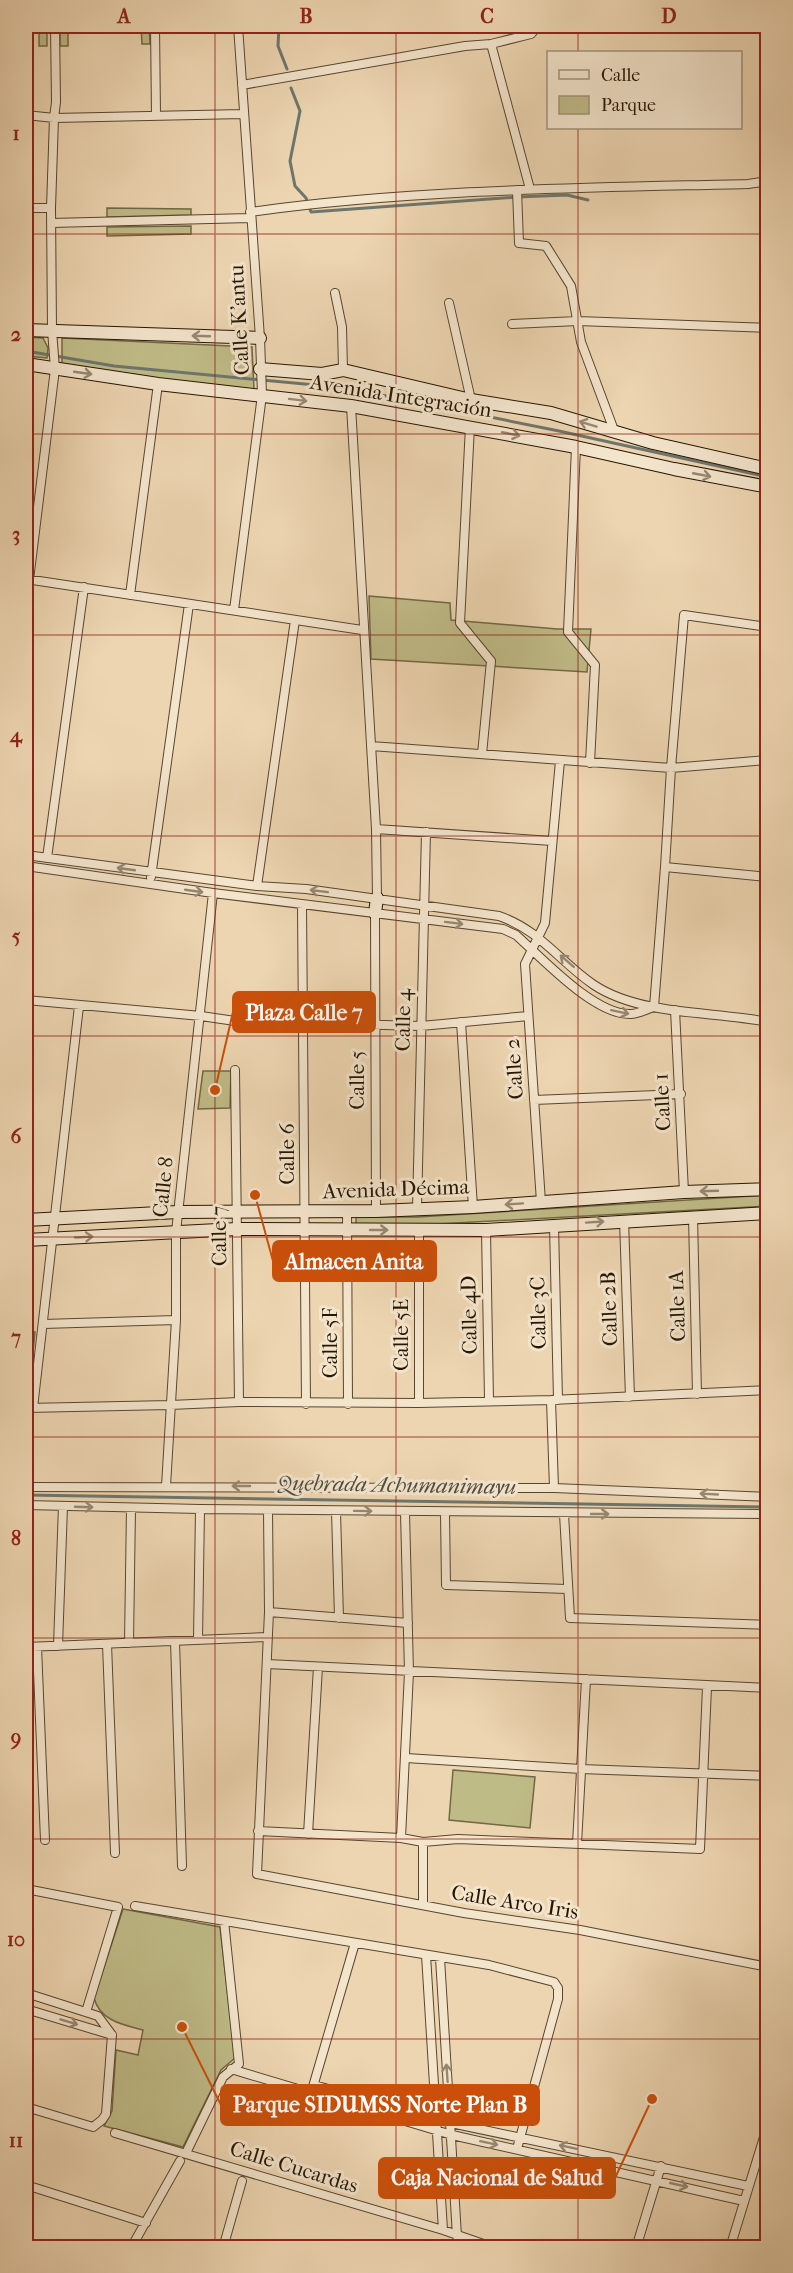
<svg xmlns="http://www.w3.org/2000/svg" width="793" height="2273" viewBox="0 0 793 2273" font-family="'IM FELL French Canon',serif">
	<rect width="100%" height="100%" fill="#edd5b1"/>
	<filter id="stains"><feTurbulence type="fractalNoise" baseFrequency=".00333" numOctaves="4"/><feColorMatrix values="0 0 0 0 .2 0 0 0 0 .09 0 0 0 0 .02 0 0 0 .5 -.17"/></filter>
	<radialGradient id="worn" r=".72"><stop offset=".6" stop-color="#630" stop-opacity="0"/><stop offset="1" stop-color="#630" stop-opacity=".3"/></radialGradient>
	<path fill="#bfbb87" stroke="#736844" stroke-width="1.5" d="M 39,26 L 47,26 L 47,46 L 39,46 Z
		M 60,26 L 68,26 L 68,46 L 60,46 Z
		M 141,26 L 149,26 L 150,44 L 142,44 Z
		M 107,208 L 191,209 L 191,215 L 107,217 Z
		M 191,226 L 191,234 L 107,236 L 107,227 Z
		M 26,337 L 43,338 L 48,348 L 47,358 L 26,356 Z
		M 62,338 L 252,347 L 254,390 L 160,380 L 62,366 Z
		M 369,596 L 450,603 L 451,620 L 557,629 L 591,629 L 587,672 L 371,659 Z
		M 203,1071 L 231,1071 L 230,1108 L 198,1109 Z
		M 767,1195 L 767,1206 L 419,1225 L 356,1225 L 356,1217 L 418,1217 Z
		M 26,1331 L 35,1332 L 28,1403 L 26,1403 Z
		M 453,1770 L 535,1777 L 530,1828 L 449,1820 Z
		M 123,1909 L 220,1927 L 235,2058 L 221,2070 L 183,2147 L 104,2126 L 112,2111 L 116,2050 L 138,2055 L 143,2030 C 124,2025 100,2021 94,1998 Z"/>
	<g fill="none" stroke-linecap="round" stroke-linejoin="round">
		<path stroke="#6d766d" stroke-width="3" d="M 279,26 L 278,46 L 287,69
			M 291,88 L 300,111 L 290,161 L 295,186 L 306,198 L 311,212 L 517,197 L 567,195 L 588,200
			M 26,351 L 114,366 L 347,388 L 559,431 L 768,477
			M 26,1495 L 768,1507"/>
		<g stroke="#58462e" stroke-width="10">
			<path id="street" d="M 155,26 L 156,116
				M 491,44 L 530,189
				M 242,85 L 465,46 L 491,44 L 531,34 L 538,26
				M 26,115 L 54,118 L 243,114
				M 517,190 L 519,243 L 546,246 L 571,286 L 581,342 L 615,433
				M 26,208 L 51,208
				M 250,212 C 415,189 582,188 748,184 L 768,181
				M 51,223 L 250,218
				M 335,293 L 342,327 L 343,370
				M 449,303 L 471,400
				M 512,324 L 578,321 L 768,328
				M 351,406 L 376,829 L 377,898
				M 470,426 L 460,623 L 491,661 L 482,754
				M 576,447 L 568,632 L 595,665 L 590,763
				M 26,579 L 362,630
				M 29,580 L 55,369 L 52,330 L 51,208 L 54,118 L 56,102 L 55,26
				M 130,595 L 158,384
				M 234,610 L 262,395 L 260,338 L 238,26
				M 768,627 L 684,615 L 671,768 L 665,867 L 768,877
				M 371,746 L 671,768 L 768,760
				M 376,829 L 552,841
				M 26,855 L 257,886 L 306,889 L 499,916 C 540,930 560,962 594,985 C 641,1016 714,1011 768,1022
				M 47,858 L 84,587
				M 26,866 L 213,893 L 503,929 L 516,935 C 542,958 595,1016 631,1014 C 638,1014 647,1009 654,1007
				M 151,877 L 189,604
				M 257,886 L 295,620
				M 302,905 L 306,1404
				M 375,913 L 376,1211
				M 26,1000 L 201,1016 L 235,1021 L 421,1026 L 528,1016
				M 654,1007 L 665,867
				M 675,1010 L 684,1192
				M 461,1022 L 473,1207
				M 235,1070 L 239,1402
				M 534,1100 L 681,1094
				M 541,1202 L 525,964 L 545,923 L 560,761
				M 417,1209 L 426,832
				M 347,1210 L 348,1404
				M 693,1216 L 697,1394
				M 624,1220 L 630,1397
				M 554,1225 L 558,1400
				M 486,1230 L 489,1400
				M 43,1324 L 176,1320
				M 551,1400 L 554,1488
				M 419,1403 L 419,1230
				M 26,1408 L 170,1405 L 239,1402 L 419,1403 L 551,1400 L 768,1390
				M 33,1408 L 79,1006
				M 166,1486 L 176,1320 L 176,1232 L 213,893
				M 26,1487 L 554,1488 L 768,1497
				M 26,1505 L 200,1509 L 768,1514
				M 268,1510 L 269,1612 L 257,1874 L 464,1913 L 580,1930 L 768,1967
				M 336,1511 L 339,1618
				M 445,1513 L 446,1585 L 567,1589
				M 564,1514 L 570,1618 L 768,1625
				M 269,1612 L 408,1623
				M 198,1640 L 200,1509
				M 175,1641 L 182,1866
				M 129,1643 L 131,1508
				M 107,1644 L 115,1853
				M 58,1646 L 63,1506
				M 26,1647 L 267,1637
				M 37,1647 L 45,1840
				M 267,1664 L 768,1688
				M 406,1758 L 581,1769 L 768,1776
				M 258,1831 L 401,1838 L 423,1842 L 458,1839 L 700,1849 L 707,1687
				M 308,1834 L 318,1667
				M 401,1838 L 409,1672 L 405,1512
				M 577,1844 L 586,1679
				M 26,1889 L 118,1907 L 86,2012
				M 423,1904 L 423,1842
				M 135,1906 L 489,1965 L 554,1982 L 558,1988 L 558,1999 L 517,2149
				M 426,1955 L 443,2230
				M 440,1958 L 457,2236
				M 26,1993 L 98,2016 L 112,2035 L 106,2114 L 102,2120 L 93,2127 L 26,2107
				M 26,2009 L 112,2035
				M 231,2069 L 452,2135 L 744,2201
				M 314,2085 L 451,2123 L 748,2186
				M 312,2090 L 355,1943
				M 115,2133 L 443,2230 L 495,2248
				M 186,2153 L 223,2077 L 239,2064 L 224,1921
				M 26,2185 L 146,2223
				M 131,2248 L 180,2161
				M 223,2248 L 242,2181
				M 444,2248 L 446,2248
				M 636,2248 L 661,2166
				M 730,2248 L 768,2124"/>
		</g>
		<g stroke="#271602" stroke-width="14">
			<path id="secondary" d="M 26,330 L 260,338
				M 26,364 L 158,384 L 351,406 L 576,447 L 674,469 L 768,487
				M 260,369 L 322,374 L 343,370 L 471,400 L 551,413 L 653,443 L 768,469
				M 375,913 L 377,898
				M 26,1220 L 178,1212 L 376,1211 L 473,1207 L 684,1192 L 768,1189
				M 26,1240 L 237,1229 L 486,1230 L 768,1213"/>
		</g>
		<use href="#street" stroke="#f3e4cc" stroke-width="8"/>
		<use href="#secondary" stroke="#f3e4cc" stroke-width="12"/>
	</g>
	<defs><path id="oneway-shaft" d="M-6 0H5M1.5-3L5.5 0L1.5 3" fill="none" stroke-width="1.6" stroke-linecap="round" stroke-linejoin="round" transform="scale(1.5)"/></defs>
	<g stroke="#978771">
		<use href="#oneway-shaft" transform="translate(201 336) rotate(-178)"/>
		<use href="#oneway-shaft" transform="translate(83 373) rotate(8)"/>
		<use href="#oneway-shaft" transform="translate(298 400) rotate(7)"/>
		<use href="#oneway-shaft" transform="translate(588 424) rotate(-163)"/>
		<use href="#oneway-shaft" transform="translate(511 434) rotate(11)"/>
		<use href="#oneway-shaft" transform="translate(702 475) rotate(11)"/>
		<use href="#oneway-shaft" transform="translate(126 869) rotate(-172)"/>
		<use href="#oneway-shaft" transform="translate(194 891) rotate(8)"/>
		<use href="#oneway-shaft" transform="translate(319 891) rotate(-173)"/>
		<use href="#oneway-shaft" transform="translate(454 923) rotate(7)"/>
		<use href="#oneway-shaft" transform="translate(567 961) rotate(-139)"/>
		<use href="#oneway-shaft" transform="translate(620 1012) rotate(12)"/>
		<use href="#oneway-shaft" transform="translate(709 1191) rotate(178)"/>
		<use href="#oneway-shaft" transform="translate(514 1204) rotate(176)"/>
		<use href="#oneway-shaft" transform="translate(595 1222) rotate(-4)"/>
		<use href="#oneway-shaft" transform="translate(379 1230)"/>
		<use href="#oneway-shaft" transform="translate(84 1237) rotate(-3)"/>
		<use href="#oneway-shaft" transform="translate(241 1486) rotate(-180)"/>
		<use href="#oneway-shaft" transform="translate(709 1494) rotate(-177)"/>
		<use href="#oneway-shaft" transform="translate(84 1507) rotate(2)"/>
		<use href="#oneway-shaft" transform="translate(363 1511) rotate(1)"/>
		<use href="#oneway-shaft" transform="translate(600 1514)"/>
		<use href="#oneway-shaft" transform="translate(69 2022) rotate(17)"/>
		<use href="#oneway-shaft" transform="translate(447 2073) rotate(-94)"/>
		<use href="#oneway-shaft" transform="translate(489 2143) rotate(12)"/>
		<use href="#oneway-shaft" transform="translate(568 2147) rotate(-168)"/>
		<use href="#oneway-shaft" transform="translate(679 2185) rotate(13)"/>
	</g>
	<path fill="none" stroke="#8f2418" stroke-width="1.5" stroke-opacity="0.55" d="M 215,26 L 215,2248M 396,26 L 396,2248M 578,26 L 578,52M 578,128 L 578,2248M 26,234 L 768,234M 26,434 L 768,434M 26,635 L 768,635M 26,836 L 768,836M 26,1036 L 768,1036M 26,1237 L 768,1237M 26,1437 L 768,1437M 26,1638 L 768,1638M 26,1839 L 768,1839M 26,2039 L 768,2039"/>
	<g text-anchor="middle" stroke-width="6" stroke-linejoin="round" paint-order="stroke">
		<g font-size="21" fill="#271602" stroke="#f3e4cc">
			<text transform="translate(239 320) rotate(-93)" y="7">Calle K'antu</text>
			<text transform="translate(401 396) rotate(9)" y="7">Avenida Integración</text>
			<text transform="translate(403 1020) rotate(-89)" y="7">Calle 4</text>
			<text transform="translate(514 1069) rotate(-94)" y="7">Calle 2</text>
			<text transform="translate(357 1080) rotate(-90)" y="7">Calle 5</text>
			<text transform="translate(662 1102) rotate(-93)" y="7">Calle 1</text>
			<text transform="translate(287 1154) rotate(-90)" y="7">Calle 6</text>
			<text transform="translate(163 1187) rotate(-84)" y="7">Calle 8</text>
			<text transform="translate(396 1189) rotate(-2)" y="7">Avenida Décima</text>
			<text transform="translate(219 1236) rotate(-91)" y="7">Calle 7</text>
			<text transform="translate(677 1306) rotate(-92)" y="7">Calle 1A</text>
			<text transform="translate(609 1309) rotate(-92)" y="7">Calle 2B</text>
			<text transform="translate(538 1313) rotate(-91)" y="7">Calle 3C</text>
			<text transform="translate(469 1315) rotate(-91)" y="7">Calle 4D</text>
			<text transform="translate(401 1335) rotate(-90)" y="7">Calle 5E</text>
			<text transform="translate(330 1343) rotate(-90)" y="7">Calle 5F</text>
			<text transform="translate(515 1902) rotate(9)" y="7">Calle Arco Iris</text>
			<text transform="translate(294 2167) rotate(17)" y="7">Calle Cucardas</text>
		</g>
		<g font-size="22" font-style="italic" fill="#504e41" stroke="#f3e4cc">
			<text transform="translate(397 1484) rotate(1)" y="8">Quebrada Achumanimayu</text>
		</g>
	</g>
	<path fill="none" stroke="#cb4f0a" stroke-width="2" d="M215 1090L233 1012M255 1195L273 1261M182 2027L221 2105M652 2099L615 2178"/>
	<g fill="#cb4f0a" stroke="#f3e4cc" stroke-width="2">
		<circle cx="215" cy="1090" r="6"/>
		<circle cx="255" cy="1195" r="6"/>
		<circle cx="182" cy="2027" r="6"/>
		<circle cx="652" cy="2099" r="6"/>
	</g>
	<g fill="#cb4f0a" stroke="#cb4f0a" stroke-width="2">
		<rect x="233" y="992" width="142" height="40" rx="6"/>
		<rect x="273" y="1241" width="163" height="40" rx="6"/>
		<rect x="221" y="2085" width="318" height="40" rx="6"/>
		<rect x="379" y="2158" width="236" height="40" rx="6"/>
	</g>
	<g font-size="22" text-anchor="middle" font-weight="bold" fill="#fff">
		<text x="304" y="1020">Plaza Calle 7</text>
		<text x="354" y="1269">Almacen Anita</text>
		<text x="380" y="2112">Parque SIDUMSS Norte Plan B</text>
		<text x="497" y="2185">Caja Nacional de Salud</text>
	</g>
	<rect width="793" height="2273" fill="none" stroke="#edd5b1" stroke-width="66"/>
	<rect x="547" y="51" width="195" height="78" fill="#f3e4cc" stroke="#a1927b" stroke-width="1.5"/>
	<rect x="559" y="70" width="30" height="9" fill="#f3e4cc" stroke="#a1927b" stroke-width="1.5"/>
	<text x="601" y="81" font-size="18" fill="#271602">Calle</text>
	<rect x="559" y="96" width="30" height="18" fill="#bfbb87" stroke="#a1927b" stroke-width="1.5"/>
	<text x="601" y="111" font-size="18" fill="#271602">Parque</text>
	<rect x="33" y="33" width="727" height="2207" fill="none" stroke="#8f2418" stroke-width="2"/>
	<g font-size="20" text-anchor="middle" font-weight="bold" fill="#8f2418">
		<text x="124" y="23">A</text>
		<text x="306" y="23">B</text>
		<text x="487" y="23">C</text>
		<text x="669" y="23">D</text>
		<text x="16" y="140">1</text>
		<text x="16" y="341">2</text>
		<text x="16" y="541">3</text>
		<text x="16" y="742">4</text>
		<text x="16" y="943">5</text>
		<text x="16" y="1143">6</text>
		<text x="16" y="1344">7</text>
		<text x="16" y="1545">8</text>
		<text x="16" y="1745">9</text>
		<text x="16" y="1946">10</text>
		<text x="16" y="2147">11</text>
	</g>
	<rect width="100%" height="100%" filter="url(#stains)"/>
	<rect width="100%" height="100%" fill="url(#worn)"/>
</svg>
